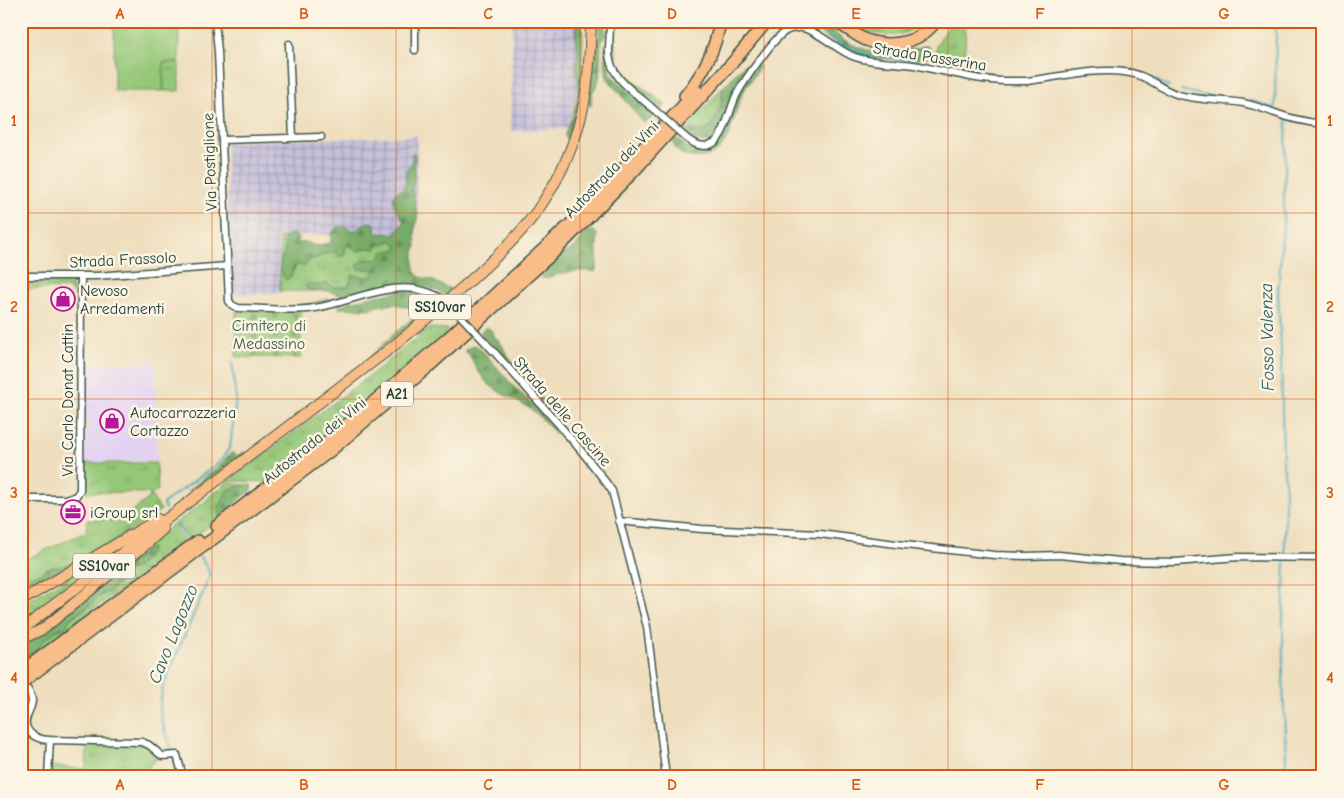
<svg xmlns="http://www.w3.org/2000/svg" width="1344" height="798" viewBox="0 0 1344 798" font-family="'Comic Neue',sans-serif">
	<defs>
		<pattern id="industrial-grid" width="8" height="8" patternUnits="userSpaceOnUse" patternTransform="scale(1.25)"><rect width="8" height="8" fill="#c6c0da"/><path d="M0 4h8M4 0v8" fill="none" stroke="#a09db2"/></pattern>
		<pattern id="grass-tufts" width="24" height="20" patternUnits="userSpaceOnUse" patternTransform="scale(1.25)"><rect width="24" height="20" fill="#94c777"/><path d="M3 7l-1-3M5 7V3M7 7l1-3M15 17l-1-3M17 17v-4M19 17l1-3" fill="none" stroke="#78a362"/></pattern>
		<pattern id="forest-firs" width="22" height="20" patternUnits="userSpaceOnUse" patternTransform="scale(1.25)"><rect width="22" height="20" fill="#77ac68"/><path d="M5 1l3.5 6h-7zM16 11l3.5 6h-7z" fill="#618d56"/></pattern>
		<pattern id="cemetery-stones" width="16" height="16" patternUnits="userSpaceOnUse" patternTransform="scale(1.25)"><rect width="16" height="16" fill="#94c777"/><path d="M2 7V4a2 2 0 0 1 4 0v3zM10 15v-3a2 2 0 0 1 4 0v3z" fill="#78a362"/></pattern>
		<pattern id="park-dots" width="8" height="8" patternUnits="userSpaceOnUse" patternTransform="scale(1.25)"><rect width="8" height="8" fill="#94c777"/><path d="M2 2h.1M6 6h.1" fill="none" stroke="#78a362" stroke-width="1.8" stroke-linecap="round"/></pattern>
	</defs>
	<rect width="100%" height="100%" fill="#fcf5e5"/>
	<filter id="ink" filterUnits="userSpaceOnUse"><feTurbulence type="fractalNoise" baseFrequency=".02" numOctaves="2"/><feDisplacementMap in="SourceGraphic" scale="10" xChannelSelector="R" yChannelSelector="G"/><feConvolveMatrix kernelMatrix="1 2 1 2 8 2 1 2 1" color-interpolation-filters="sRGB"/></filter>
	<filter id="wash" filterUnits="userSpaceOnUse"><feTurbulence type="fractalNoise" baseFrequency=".0096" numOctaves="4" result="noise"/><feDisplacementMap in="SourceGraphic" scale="20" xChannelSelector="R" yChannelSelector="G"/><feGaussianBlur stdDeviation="1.12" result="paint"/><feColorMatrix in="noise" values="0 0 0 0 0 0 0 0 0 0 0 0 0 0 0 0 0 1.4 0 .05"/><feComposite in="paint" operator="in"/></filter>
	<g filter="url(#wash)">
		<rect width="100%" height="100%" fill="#eedebd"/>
		<path fill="#e3d3f2" d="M 155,363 L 157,461 L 85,462 L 85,430 L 89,428 L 89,423 L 85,422 L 84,364 Z"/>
		<path fill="url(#industrial-grid)" d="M 512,21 L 578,21 L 579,85 L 568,128 L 512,131 L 511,130 Z
			M 417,136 L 416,235 L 278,235 L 281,292 L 279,293 L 231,294 L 230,293 L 226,145 L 228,142 Z"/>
		<path fill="url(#grass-tufts)" stroke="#5a8256" d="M 850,21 L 923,21 C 901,43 872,37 850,21 Z
			M 952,21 L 966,21 L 964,71 L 936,66 L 935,64 L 937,44 Z
			M 164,63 L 179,63 L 179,91 L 164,91 Z
			M 722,88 C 723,99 715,127 704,131 C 698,132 693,128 689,126 Z
			M 280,237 L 285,237 L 284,240 L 285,251 L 281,260 L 283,276 L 292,275 L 293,270 L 298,264 L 306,264 L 309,260 C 318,259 326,252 336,252 L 338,254 L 345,254 L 346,246 L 349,246 L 358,251 L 367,248 L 375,249 L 381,244 L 392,241 L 398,247 L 398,249 L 383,252 L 379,259 L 361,269 L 369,269 L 375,271 L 371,277 C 363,278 359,275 352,276 L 350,283 L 347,287 L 333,287 L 329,284 L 323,284 L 321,285 L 313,284 L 310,291 L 315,291 L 280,291 Z
			M 429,328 L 448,329 L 442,338 L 343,423 L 266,482 L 232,481 L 232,479 L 377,370 Z
			M 86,463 L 156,463 L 158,490 L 151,495 C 154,501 158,505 161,510 L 112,543 L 68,568 L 67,564 L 60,567 L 52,567 L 47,568 L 39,574 L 31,575 L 24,582 L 28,591 L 30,590 L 21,595 L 23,584 L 21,584 L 21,561 L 86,532 L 87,520 L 112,520 L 112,517 C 128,517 138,507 150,497 L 149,493 L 86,492 Z
			M 229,480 L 233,484 L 246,485 C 240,488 234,487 227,490 L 218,511 L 219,514 L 223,515 L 193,538 L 190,539 C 185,536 179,529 177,522 L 206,501 L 212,494 L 223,488 L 224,485 Z
			M 172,525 L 174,525 L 184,541 L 183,543 L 156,560 L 133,582 L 90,611 L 61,635 L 21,662 L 21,660 L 40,647 L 42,642 L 56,631 L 66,627 L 70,619 L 92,604 L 96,598 L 110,591 L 123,579 L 127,572 L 142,564 L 151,551 L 151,548 L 149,548 C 147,549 145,551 143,553 C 139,558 132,561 126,565 C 123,568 121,571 116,573 L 126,564 L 138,556 L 152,542 L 163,534 Z
			M 92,563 C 86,572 78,572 75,583 L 21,621 L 21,605 Z
			M 89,743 L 139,744 L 146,746 L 158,758 L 138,777 L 130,777 L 134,769 L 123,763 L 117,775 L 113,773 L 111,777 L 50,777 L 50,766 L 86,769 L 87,745 Z"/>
		<path fill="url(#forest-firs)" stroke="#4b744e" d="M 576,21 L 582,21 C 582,28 583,34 583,41 C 582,74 582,110 568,140 L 565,136 L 565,134 L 572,118 L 578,94 L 578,81 L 576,68 L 578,49 L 576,40 Z
			M 599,21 L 605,21 L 606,34 L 601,43 L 600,61 L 600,74 L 598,83 L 592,93 L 591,107 L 588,103 L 593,63 L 599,38 Z
			M 795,21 C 802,21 812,19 819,21 C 827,23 834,33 841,38 C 869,56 893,55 924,46 L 928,46 L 931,50 L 929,55 L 926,58 L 902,60 L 869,57 L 855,54 L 831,40 L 811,27 Z
			M 613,29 L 615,30 L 616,61 C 623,75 651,93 663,103 L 665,104 L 663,108 L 659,110 C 646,100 618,79 614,65 C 610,54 611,40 613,29 Z
			M 605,44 L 607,44 L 609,66 L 612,75 L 654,115 L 650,120 L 646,122 L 643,122 L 607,78 L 605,65 Z
			M 747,64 L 748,66 C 742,75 736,84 732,93 C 722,115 718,164 685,132 L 686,130 L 691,129 C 714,143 724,103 723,87 L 744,65 Z
			M 757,65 L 760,67 C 753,78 744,88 740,100 C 730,126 729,163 689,157 C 682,156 675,150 673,143 L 675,139 L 679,139 C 692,156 712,155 724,136 C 731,124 733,105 740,92 C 745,83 751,74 757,65 Z
			M 413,152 L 416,155 L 414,168 L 415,172 L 412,190 L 415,204 L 418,214 L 415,230 L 416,248 L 414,252 L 414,267 L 415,272 L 420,277 L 432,280 L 445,287 L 450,288 L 450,293 L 447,296 L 433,289 L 410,283 L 402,283 L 387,286 L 350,297 L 319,304 L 301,306 L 300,304 L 305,305 L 328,299 L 335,299 L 343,296 L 328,291 L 315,291 L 306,288 L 305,286 L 310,284 L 321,285 L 326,283 L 333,287 L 347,287 L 350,283 L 351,276 C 360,274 371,283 375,271 L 369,269 L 358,269 L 358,264 C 365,257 371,261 379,259 L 383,252 L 398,249 L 398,247 L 392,241 L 381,244 L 375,249 L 367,248 L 355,251 L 349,246 L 346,246 L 344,256 L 339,256 L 336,252 C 326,252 318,259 309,260 L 305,266 L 302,267 L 298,264 L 293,270 L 291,277 L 286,280 C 282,276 280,267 281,261 C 282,256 285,254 285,249 C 285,242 283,239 288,234 L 293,234 L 298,237 L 298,241 L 300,243 C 307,241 307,243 313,245 C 318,247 325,243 331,243 L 331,233 L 338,227 L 345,227 L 354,231 C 361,229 362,223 371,222 L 375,224 L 375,232 L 377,233 L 390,234 L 395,236 L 398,229 L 403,224 L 404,222 L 394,204 L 393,198 L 395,194 L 402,189 L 406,183 L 406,172 L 412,162 L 412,154 Z
			M 593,230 L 597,234 L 597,267 L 595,272 C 588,269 565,272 557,275 C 552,276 548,279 541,278 L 541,276 L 561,256 L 575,247 L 586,233 Z
			M 404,290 L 433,296 L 439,302 L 438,304 C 414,317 393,343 369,358 L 389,338 L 418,314 L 420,310 L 418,308 L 413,307 L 406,307 L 396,304 L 377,306 L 370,309 L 338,308 L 348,302 L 364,299 L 367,297 L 383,295 Z
			M 487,327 L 491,330 L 495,337 L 501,343 L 507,355 L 537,393 L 549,405 L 553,412 L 558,418 L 558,421 L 530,388 L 525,380 L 485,338 L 481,332 L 482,330 Z
			M 474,345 L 480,348 L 516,389 L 537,408 L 549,424 L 564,437 L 585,463 L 583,463 L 580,458 L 535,412 L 515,400 L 501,393 L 487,383 L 476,368 L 469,354 L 465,352 L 465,350 Z
			M 243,452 L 246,453 L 215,476 L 187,492 L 189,490 L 222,464 L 226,458 L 231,453 L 233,453 L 237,456 Z
			M 249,484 L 252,486 L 252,491 C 240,496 233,508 222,515 L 218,513 L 218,511 L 227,490 Z
			M 149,548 L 151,548 L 151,551 L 142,564 L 127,572 L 123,579 L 110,591 L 96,598 L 92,603 L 70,619 L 66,627 L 56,631 L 42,642 L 40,647 L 21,660 L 21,649 L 30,640 L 142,555 L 145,550 Z
			M 67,564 L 72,565 L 32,590 L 28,591 C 24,588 24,582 25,577 L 39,574 L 47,568 L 52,567 L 60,567 Z"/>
		<path fill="url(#cemetery-stones)" stroke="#5a8256" d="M 236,311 L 301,311 L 301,358 L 236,357 Z"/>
		<path fill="url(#park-dots)" stroke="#5a8256" d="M 64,282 C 70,283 73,286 73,292 L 71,292 L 71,288 L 25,289 L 24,284 Z"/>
		<path fill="#94c777" stroke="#5a8256" d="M 114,21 L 163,21 L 163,30 L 179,30 L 179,62 L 163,62 L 163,91 L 114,91 Z"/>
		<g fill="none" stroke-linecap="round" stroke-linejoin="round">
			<path stroke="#3ea8be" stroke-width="2" d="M 808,21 L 840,44 L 869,55 L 913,61 L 964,72
				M 1102,68 C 1134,65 1142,74 1169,87
				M 973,74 L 998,78
				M 1050,74 L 1075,69 L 1088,69
				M 1181,90 L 1201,95 L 1233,98 L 1242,100
				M 1250,101 L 1262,104 L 1276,110
				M 1275,110 L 1276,21
				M 165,509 L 163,504 L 165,502 L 220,462 L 230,447 L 236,400 L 232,361
				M 175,523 L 188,541
				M 1285,555 L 1285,482 L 1283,463 L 1281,351 L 1278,294 L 1283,224 L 1287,118
				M 1285,560 C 1284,595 1282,630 1283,665 C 1283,702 1286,739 1286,777
				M 172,752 C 163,723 155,715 164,684 L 209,578 L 209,571 L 200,557
				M 173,758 L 178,777"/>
		</g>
	</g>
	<g filter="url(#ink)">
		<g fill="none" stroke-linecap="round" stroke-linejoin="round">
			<g stroke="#3e5549" stroke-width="9">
				<path id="minor" d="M 215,21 L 218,52 L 229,301 L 232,305 L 238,308 C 263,308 291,312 315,308 C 357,301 398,275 439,297
					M 415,21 L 415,50
					M 610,21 C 610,32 609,43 609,54 C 611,78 633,91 650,106
					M 289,44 L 293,138
					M 685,137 C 693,144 704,150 715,142 C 726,133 730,107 737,94 C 744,81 775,35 788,30 C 794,28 801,27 806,29 C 824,35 838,51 855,57 C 876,64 898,62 919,66 C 948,72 975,80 1004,81 C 1012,81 1019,81 1027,81 C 1060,77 1091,68 1124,72 C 1147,74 1156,87 1176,94 C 1198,101 1220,99 1243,103 C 1254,105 1264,109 1275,113 C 1291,119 1306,122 1323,124
					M 222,140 L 321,137
					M 21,276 L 96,276 L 227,266
					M 485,342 C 508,367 531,393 554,419 C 574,442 595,466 612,491 L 647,627 L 666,777
					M 21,499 L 69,499 L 76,496 L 80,490 L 81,277
					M 619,521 L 702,529 L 820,534 L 896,544 L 994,555 L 1026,556 L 1059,555 L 1120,561 L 1175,562 L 1238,557 L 1323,558
					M 28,689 C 30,693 32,696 32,701 C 32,707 27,713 26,720 C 24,734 39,740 50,740 L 142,742 L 149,745 L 162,756 L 177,755 L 183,777
					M 48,777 L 50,740"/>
			</g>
			<g stroke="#3e5549" stroke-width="12">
				<path id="trunk" d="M 21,601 L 158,519
					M 21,630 L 387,351 C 416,328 444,304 471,280 C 497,256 524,232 543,202 C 561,175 575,143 582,112 C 589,83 590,51 591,21
					M 21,641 L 28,636 L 43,629 L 143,547 L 163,529"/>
			</g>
			<g stroke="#3e5549" stroke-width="14">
				<path id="motorway" d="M 836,21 C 846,28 855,35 866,40 C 891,49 920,43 936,21
					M 685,96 C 702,75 716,48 720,21
					M 217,526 L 334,436 L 448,338 L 575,220 L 697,91
					M 21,672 L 198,541
					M 21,683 L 330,451 L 428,367 L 554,252 L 632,173 L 733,62 L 767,21"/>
			</g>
			<use href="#minor" stroke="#fff" stroke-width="6"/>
			<use href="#trunk" stroke="#f8bd89" stroke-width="10"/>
			<use href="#motorway" stroke="#f8bd89" stroke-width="11"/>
			<g stroke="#3e5549" stroke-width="9" stroke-linecap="butt">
				<path id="minor-bridge" d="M 650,106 L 685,137
					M 439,297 L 455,310 L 485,342"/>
			</g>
			<use href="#minor-bridge" stroke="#fff" stroke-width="6"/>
		</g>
	</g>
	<path fill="none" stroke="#d45610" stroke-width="1" stroke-opacity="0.55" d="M 212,21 L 212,777M 396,21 L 396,777M 580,21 L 580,777M 764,21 L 764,777M 948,21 L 948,777M 1132,21 L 1132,777M 21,213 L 1323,213M 21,399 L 1323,399M 21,585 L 1323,585"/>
	<defs>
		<g id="shop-ring" transform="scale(1.25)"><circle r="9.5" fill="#fcf5e5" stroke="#b5179e" stroke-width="1.5"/><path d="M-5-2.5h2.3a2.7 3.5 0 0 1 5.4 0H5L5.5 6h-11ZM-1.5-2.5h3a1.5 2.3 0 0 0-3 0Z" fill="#b5179e"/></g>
		<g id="office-ring" transform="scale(1.25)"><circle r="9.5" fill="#fcf5e5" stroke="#b5179e" stroke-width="1.5"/><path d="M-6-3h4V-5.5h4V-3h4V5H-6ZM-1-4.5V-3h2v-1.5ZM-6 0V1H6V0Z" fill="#b5179e"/></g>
	</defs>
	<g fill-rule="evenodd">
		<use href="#shop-ring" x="63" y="299"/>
		<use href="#shop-ring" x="112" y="421"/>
		<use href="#office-ring" x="73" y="512"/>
	</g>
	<g text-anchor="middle" stroke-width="5" stroke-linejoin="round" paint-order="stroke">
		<g fill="#fcf5e5" stroke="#617469" stroke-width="1">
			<rect x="409" y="294.5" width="62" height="25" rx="4"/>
			<rect x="381" y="381.5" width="32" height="25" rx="4"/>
			<rect x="73" y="553.5" width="62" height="25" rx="4"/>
		</g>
		<g font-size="15" font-weight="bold" fill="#1f3d34">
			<text x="440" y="312">SS10var</text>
			<text x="397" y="399">A21</text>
			<text x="104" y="571">SS10var</text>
		</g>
		<g font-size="16" fill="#1f3d34" stroke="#fcf5e5">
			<text transform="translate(930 56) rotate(9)" y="6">Strada Passerina</text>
			<text transform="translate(209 162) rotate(-92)" y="6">Via Postiglione</text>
			<text transform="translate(611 169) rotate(-46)" y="6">Autostrada dei Vini</text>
			<text transform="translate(123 259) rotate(-3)" y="6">Strada Frassolo</text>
			<text transform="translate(67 400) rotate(-90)" y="6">Via Carlo Donat Cattin</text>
			<text transform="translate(563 411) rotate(49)" y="6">Strada delle Cascine</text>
			<text transform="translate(314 440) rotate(-39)" y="6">Autostrada dei Vini</text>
		</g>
		<g font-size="16" fill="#1f3d34" stroke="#fcf5e5" text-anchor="start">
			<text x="80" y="296">Nevoso<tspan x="80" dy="18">Arredamenti</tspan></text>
			<text x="130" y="418">Autocarrozzeria<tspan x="130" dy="18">Cortazzo</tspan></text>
			<text x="90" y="518">iGroup srl</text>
		</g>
		<g font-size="16" fill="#3c6045" stroke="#fcf5e5">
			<text x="269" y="331">Cimitero di<tspan x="269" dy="18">Medassino</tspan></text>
		</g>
		<g font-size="18" font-style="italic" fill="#285d5d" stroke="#fcf5e5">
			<text transform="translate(1267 337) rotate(-91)" y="6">Fosso Valenza</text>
			<text transform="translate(173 634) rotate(-68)" y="6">Cavo Lagozzo</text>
		</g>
	</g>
	<rect width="1344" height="798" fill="none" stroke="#fcf5e5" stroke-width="55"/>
	<rect x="28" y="28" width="1288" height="742" fill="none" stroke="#d45610" stroke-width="2"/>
	<g font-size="16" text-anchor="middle" font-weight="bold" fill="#d45610">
		<text x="120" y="19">A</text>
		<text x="304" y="19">B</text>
		<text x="488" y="19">C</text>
		<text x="672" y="19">D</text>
		<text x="856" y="19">E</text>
		<text x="1040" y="19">F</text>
		<text x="1224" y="19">G</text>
		<text x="14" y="126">1</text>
		<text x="1330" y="126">1</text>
		<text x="14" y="312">2</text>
		<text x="1330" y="312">2</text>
		<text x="14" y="498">3</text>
		<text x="1330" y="498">3</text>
		<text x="14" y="683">4</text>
		<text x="1330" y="683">4</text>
		<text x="120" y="790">A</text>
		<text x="304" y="790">B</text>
		<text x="488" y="790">C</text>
		<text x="672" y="790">D</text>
		<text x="856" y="790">E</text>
		<text x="1040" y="790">F</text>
		<text x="1224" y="790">G</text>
	</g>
</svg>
